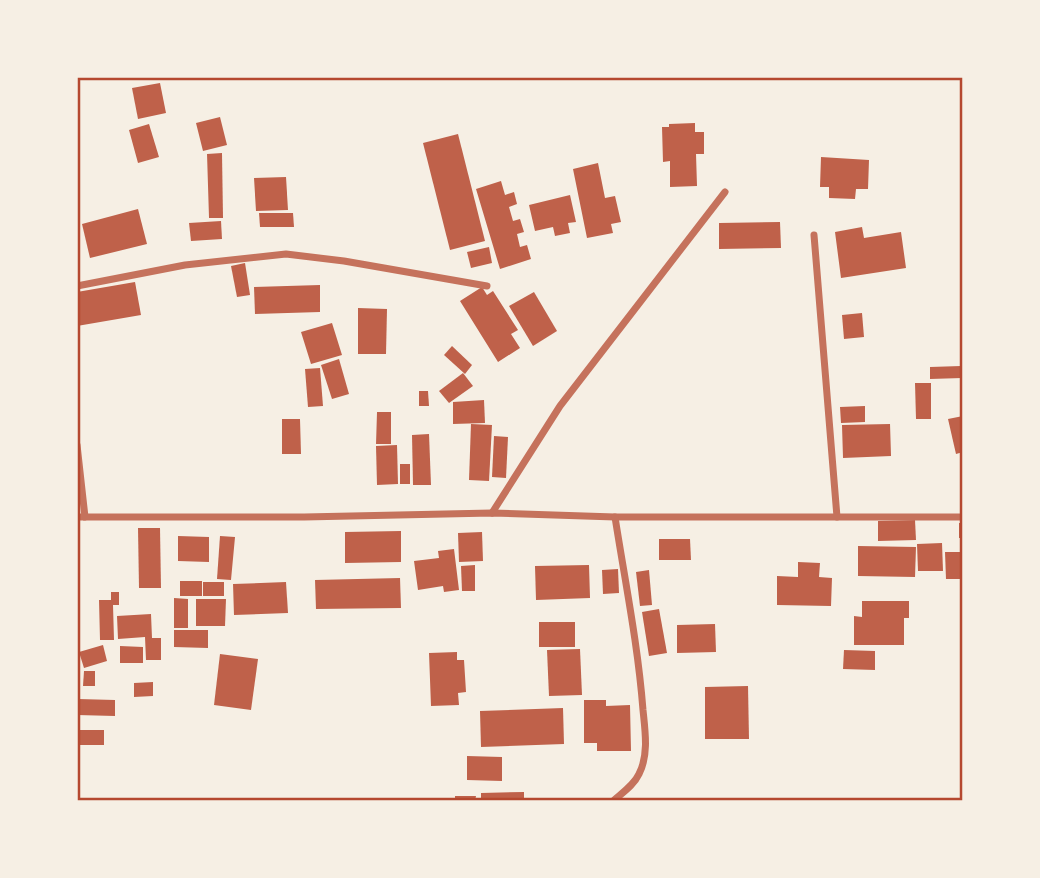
<svg xmlns="http://www.w3.org/2000/svg" width="1040" height="878" viewBox="0 0 1040 878" font-family="'Archivo Narrow',sans-serif">
<style>
.building{fill:#bf614a}
.lines{fill:none;stroke-linecap:round;stroke-linejoin:round}
.minor{stroke:#c5725c;stroke-width:7}
.neatline{fill:none;stroke:#b5482f;stroke-width:2.5}
</style>
<rect width="100%" height="100%" fill="#f6efe4"/>
<g class="building">
<polygon points="160,83 166,113 138,119 132,88"/>
<polygon points="220,117 227,145 203,151 196,123"/>
<polygon points="695,123 695,132 704,132 704,154 696,154 697,186 670,187 670,161 663,162 662,127 669,127 669,124"/>
<polygon points="149,124 159,157 138,163 129,130"/>
<polygon points="458,134 485,241 450,250 423,143"/>
<polygon points="222,153 223,218 209,218 207,154"/>
<polygon points="821,157 869,160 868,189 856,189 855,199 829,198 829,187 820,187"/>
<polygon points="598,163 605,198 615,196 621,222 611,224 613,233 587,238 573,169"/>
<polygon points="286,177 288,210 256,211 254,178"/>
<polygon points="501,181 505,195 514,192 517,204 509,207 513,221 520,219 524,232 517,234 520,247 527,245 531,259 500,269 476,189"/>
<polygon points="570,195 576,222 568,223 570,233 555,236 553,227 535,231 529,205"/>
<polygon points="138,209 147,244 90,258 82,224"/>
<polygon points="259,213 293,213 294,227 260,227"/>
<polygon points="221,221 222,239 191,241 189,223"/>
<polygon points="780,222 781,248 719,249 719,223"/>
<polygon points="862,227 864,238 901,232 906,268 841,278 835,232"/>
<polygon points="489,247 492,263 471,268 467,252"/>
<polygon points="245,263 250,295 237,297 231,266"/>
<polygon points="135,282 141,315 77,326 77,292"/>
<polygon points="320,285 320,312 255,314 254,287"/>
<polygon points="482,287 487,295 493,291 518,330 511,334 520,348 498,362 460,301"/>
<polygon points="534,292 557,331 533,346 509,306"/>
<polygon points="358,308 387,309 386,354 358,354"/>
<polygon points="862,313 864,337 844,339 842,315"/>
<polygon points="332,323 342,355 311,364 301,332"/>
<polygon points="452,346 472,365 465,374 444,355"/>
<polygon points="339,359 349,394 332,399 321,365"/>
<polygon points="961,366 962,378 930,379 930,367"/>
<polygon points="320,368 323,406 308,407 305,369"/>
<polygon points="463,373 473,386 449,403 439,391"/>
<polygon points="915,383 931,383 931,419 916,419"/>
<polygon points="419,391 428,391 429,406 419,406"/>
<polygon points="484,400 485,423 453,424 453,402"/>
<polygon points="865,406 865,422 841,423 840,407"/>
<polygon points="377,412 391,412 391,444 376,444"/>
<polygon points="963,416 963,452 956,454 948,419"/>
<polygon points="282,419 300,419 301,454 282,454"/>
<polygon points="471,424 492,425 489,481 469,480"/>
<polygon points="890,424 891,456 843,458 842,425"/>
<polygon points="429,434 431,485 413,485 412,435"/>
<polygon points="494,436 508,437 506,478 492,477"/>
<polygon points="397,445 398,484 377,485 376,446"/>
<rect x="400" y="464" width="10" height="20"/>
<polygon points="915,520 916,540 878,541 878,521"/>
<rect x="959" y="523" width="4" height="15"/>
<polygon points="138,528 160,528 161,588 139,588"/>
<polygon points="401,531 401,562 345,563 345,532"/>
<polygon points="482,532 483,561 459,562 458,533"/>
<polygon points="178,536 209,537 209,562 178,561"/>
<polygon points="220,536 235,537 231,580 217,579"/>
<polygon points="659,539 690,539 691,560 659,560"/>
<polygon points="942,543 943,571 918,571 917,544"/>
<polygon points="858,546 916,547 915,577 858,576"/>
<polygon points="454,549 459,590 444,592 443,586 418,590 414,561 439,558 438,551"/>
<polygon points="945,552 961,552 961,579 946,579"/>
<polygon points="798,562 820,563 819,577 832,578 831,606 777,605 777,576 798,577"/>
<polygon points="475,565 475,591 462,591 461,566"/>
<polygon points="589,565 590,598 536,600 535,566"/>
<polygon points="618,569 619,593 603,594 602,570"/>
<polygon points="649,570 652,605 640,606 636,572"/>
<polygon points="400,578 401,608 316,609 315,580"/>
<rect x="180" y="581" width="22" height="15"/>
<rect x="203" y="582" width="21" height="14"/>
<polygon points="286,582 288,613 234,615 233,584"/>
<polygon points="111,592 119,592 119,605 113,605 114,640 100,640 99,600 111,600"/>
<polygon points="174,598 188,599 188,628 174,628"/>
<polygon points="196,599 226,599 225,626 196,626"/>
<polygon points="862,601 909,601 909,618 904,618 904,645 854,645 854,616 862,617"/>
<polygon points="659,609 667,653 649,656 642,612"/>
<polygon points="151,614 152,638 161,638 161,660 146,660 145,637 118,639 117,616"/>
<rect x="539" y="622" width="36" height="25"/>
<polygon points="715,624 716,652 677,653 677,625"/>
<polygon points="174,630 208,630 208,648 174,647"/>
<polygon points="103,645 107,661 84,668 79,652"/>
<polygon points="120,646 143,647 143,663 120,663"/>
<polygon points="580,649 582,695 549,696 547,650"/>
<polygon points="844,650 875,651 875,670 843,669"/>
<polygon points="457,652 457,660 464,660 466,692 458,693 459,705 431,706 429,653"/>
<polygon points="220,654 258,659 251,710 214,705"/>
<polygon points="84,671 95,671 95,686 83,686"/>
<polygon points="153,682 153,696 134,697 134,683"/>
<polygon points="748,686 749,739 705,739 705,687"/>
<polygon points="78,699 115,700 115,716 77,715"/>
<polygon points="584,700 606,700 606,706 630,705 631,751 597,751 597,743 584,743"/>
<polygon points="563,708 564,744 481,747 480,711"/>
<rect x="80" y="730" width="24" height="15"/>
<polygon points="467,756 502,757 502,781 467,780"/>
<polygon points="524,792 524,801 481,801 481,793"/>
<polygon points="455,796 476,796 475,801 455,801"/>
</g>
<g class="lines">
<g class="minor">
<polyline points="814,235 837,517"/>
<polyline points="77,286 185,265 286,254 344,261 487,286"/>
<polyline points="77,445 85,517"/>
<polyline points="492,513 560,406 725,192"/>
<polyline points="77,517 304,517 492,513 615,517 963,517"/>
<path d="M613,801C622,793 634,785 639,774C649,755 645,730 643,710C638,645 625,581 615,517"/>
</g>
</g>
<rect width="1040" height="878" fill="none" stroke="#f6efe4" stroke-width="158"/>
<rect x="79" y="79" width="882" height="720" class="neatline"/>
</svg>
